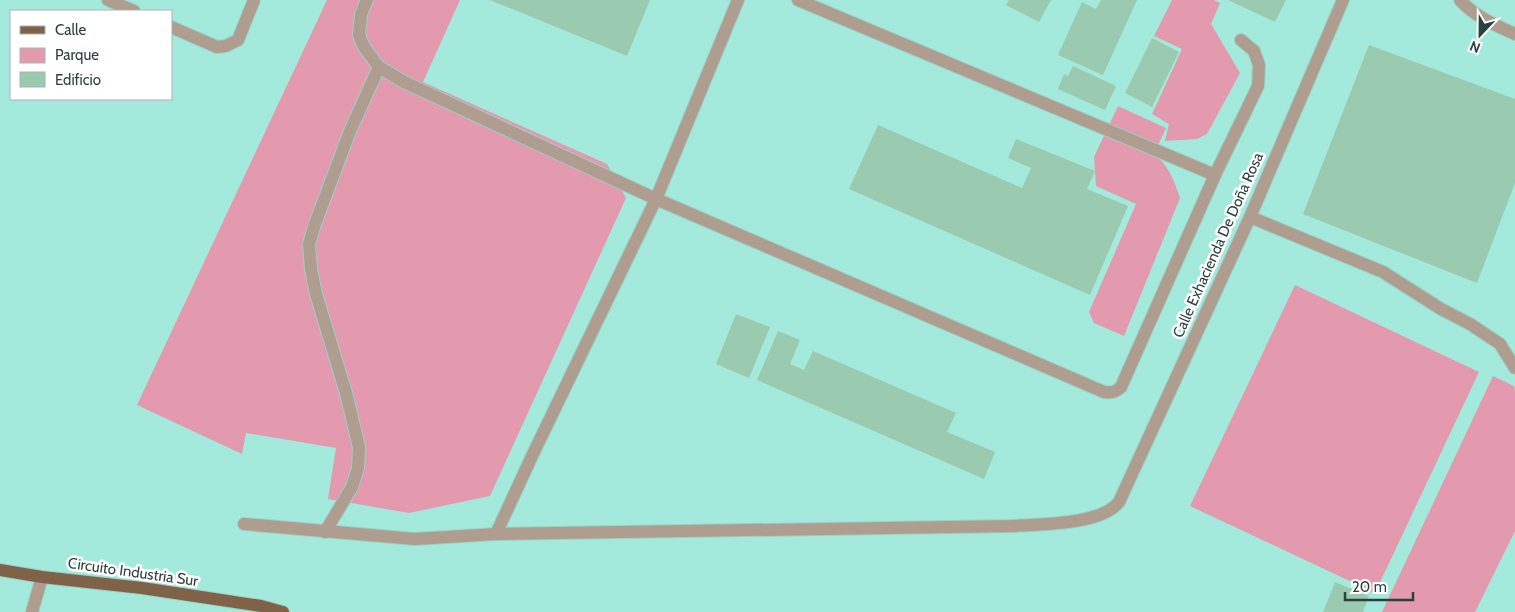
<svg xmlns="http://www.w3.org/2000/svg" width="1515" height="612" viewBox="0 0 1515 612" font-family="Cabin,sans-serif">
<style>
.built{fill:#a4eadc;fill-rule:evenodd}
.green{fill:#e39aaf}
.building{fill:#9acab0}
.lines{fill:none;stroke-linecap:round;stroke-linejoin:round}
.minor-casing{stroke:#9bd0c5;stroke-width:14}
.major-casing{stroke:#9bd0c5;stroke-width:14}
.minor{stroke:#af9d90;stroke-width:12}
.major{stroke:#806249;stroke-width:12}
.labels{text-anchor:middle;stroke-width:5;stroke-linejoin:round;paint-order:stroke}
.street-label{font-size:15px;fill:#2a423d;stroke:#fff}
</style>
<rect width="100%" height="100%" fill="#b7f3e7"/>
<path class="built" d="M0,0H1515V612H0ZM11,11H171V99H11Z"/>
<g class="green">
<polygon points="327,0 460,0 423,82 607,164 626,198 490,496 409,513 328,499 336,448 246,433 242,454 137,405"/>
<polygon points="1172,0 1214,0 1220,3 1211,24 1240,73 1207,134 1197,139 1165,141 1169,124 1152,114 1182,49 1154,36"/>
<path d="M1118,106L1166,128L1154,154C1169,166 1174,180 1180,198L1124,336L1094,323L1089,312L1136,204L1096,186L1094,157Z"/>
<polygon points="1295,285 1479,372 1375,593 1190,506"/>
<polygon points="1493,376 1514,386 1515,391 1515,531 1475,612 1382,612"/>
</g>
<g class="building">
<polygon points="490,0 650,0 627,56"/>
<polygon points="1009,0 1051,0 1039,22 1006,5"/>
<polygon points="1101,0 1137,0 1103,75 1058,55 1082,2 1096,9"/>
<polygon points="1228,0 1286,0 1275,22"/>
<polygon points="1152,38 1179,52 1152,107 1125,93"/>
<polygon points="1369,45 1515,99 1515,183 1477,283 1303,214"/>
<polygon points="1073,66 1116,86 1105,110 1058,89 1064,74 1068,76"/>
<polygon points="878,125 1022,188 1031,168 1008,158 1016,139 1095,171 1087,189 1128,206 1090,295 849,189"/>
<polygon points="736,314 770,327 749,378 716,364"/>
<polygon points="778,331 800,340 790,364 804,370 813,351 956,413 947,432 995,452 984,479 757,380"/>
<polygon points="1335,582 1369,596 1363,612 1323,612"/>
</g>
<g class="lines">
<g class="minor-casing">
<g id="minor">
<polyline points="108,0 134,11"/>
<path d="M367,0L361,14L359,35L364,47L379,67L404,82L656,199L1104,392C1112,393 1116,392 1121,387L1215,175L1258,86L1259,65L1254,51L1241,40"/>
<polyline points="798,0 1215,175"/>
<path d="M1460,0C1474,16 1495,25 1515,34"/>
<polyline points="171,27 217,47 226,46 238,40 254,0"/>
<polyline points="1250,217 1383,272 1441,309 1470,324 1500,344 1515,368"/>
<path d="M244,524L415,539L496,534L1013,526C1041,524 1101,525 1119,502L1250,217L1343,0"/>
<polyline points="325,532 352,487 358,468 359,447 346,393 316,294 311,269 309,244 315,224 350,131 379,67"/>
<polyline points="496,534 532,456 656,199 738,0"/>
<polyline points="32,612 42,577"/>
</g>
</g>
<g class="major-casing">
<polyline id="major" points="0,570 42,577 142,588 261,606 283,612"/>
</g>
<use href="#minor" class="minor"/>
<use href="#major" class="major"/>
</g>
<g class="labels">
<g class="street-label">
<text transform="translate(1218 245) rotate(-66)" y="5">Calle Exhacienda De Doña Rosa</text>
<text transform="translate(133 572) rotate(8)" y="5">Circuito Industria Sur</text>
</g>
</g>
<rect x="10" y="10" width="162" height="90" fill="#ffffff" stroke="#aab3b1"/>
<rect x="20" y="26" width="25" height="8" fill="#806249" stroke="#aab3b1"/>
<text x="55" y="35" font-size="15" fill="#2a423d">Calle</text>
<rect x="20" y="48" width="25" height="15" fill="#e39aaf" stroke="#aab3b1"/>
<text x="55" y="60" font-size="15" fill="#2a423d">Parque</text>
<rect x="20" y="72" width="25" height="15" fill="#9acab0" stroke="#aab3b1"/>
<text x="55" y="85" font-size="15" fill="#2a423d">Edificio</text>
<g transform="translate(1480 35) rotate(202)" stroke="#ffffff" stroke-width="4" paint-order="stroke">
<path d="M0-4L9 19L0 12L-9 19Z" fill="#2a423d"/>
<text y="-8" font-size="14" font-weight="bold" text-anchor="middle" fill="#2a423d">N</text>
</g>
<path d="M1345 592v8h68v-8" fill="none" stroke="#2a423d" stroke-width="2.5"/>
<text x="1352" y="592" font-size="15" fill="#2a423d" stroke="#ffffff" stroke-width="4" paint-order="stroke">20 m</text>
</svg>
